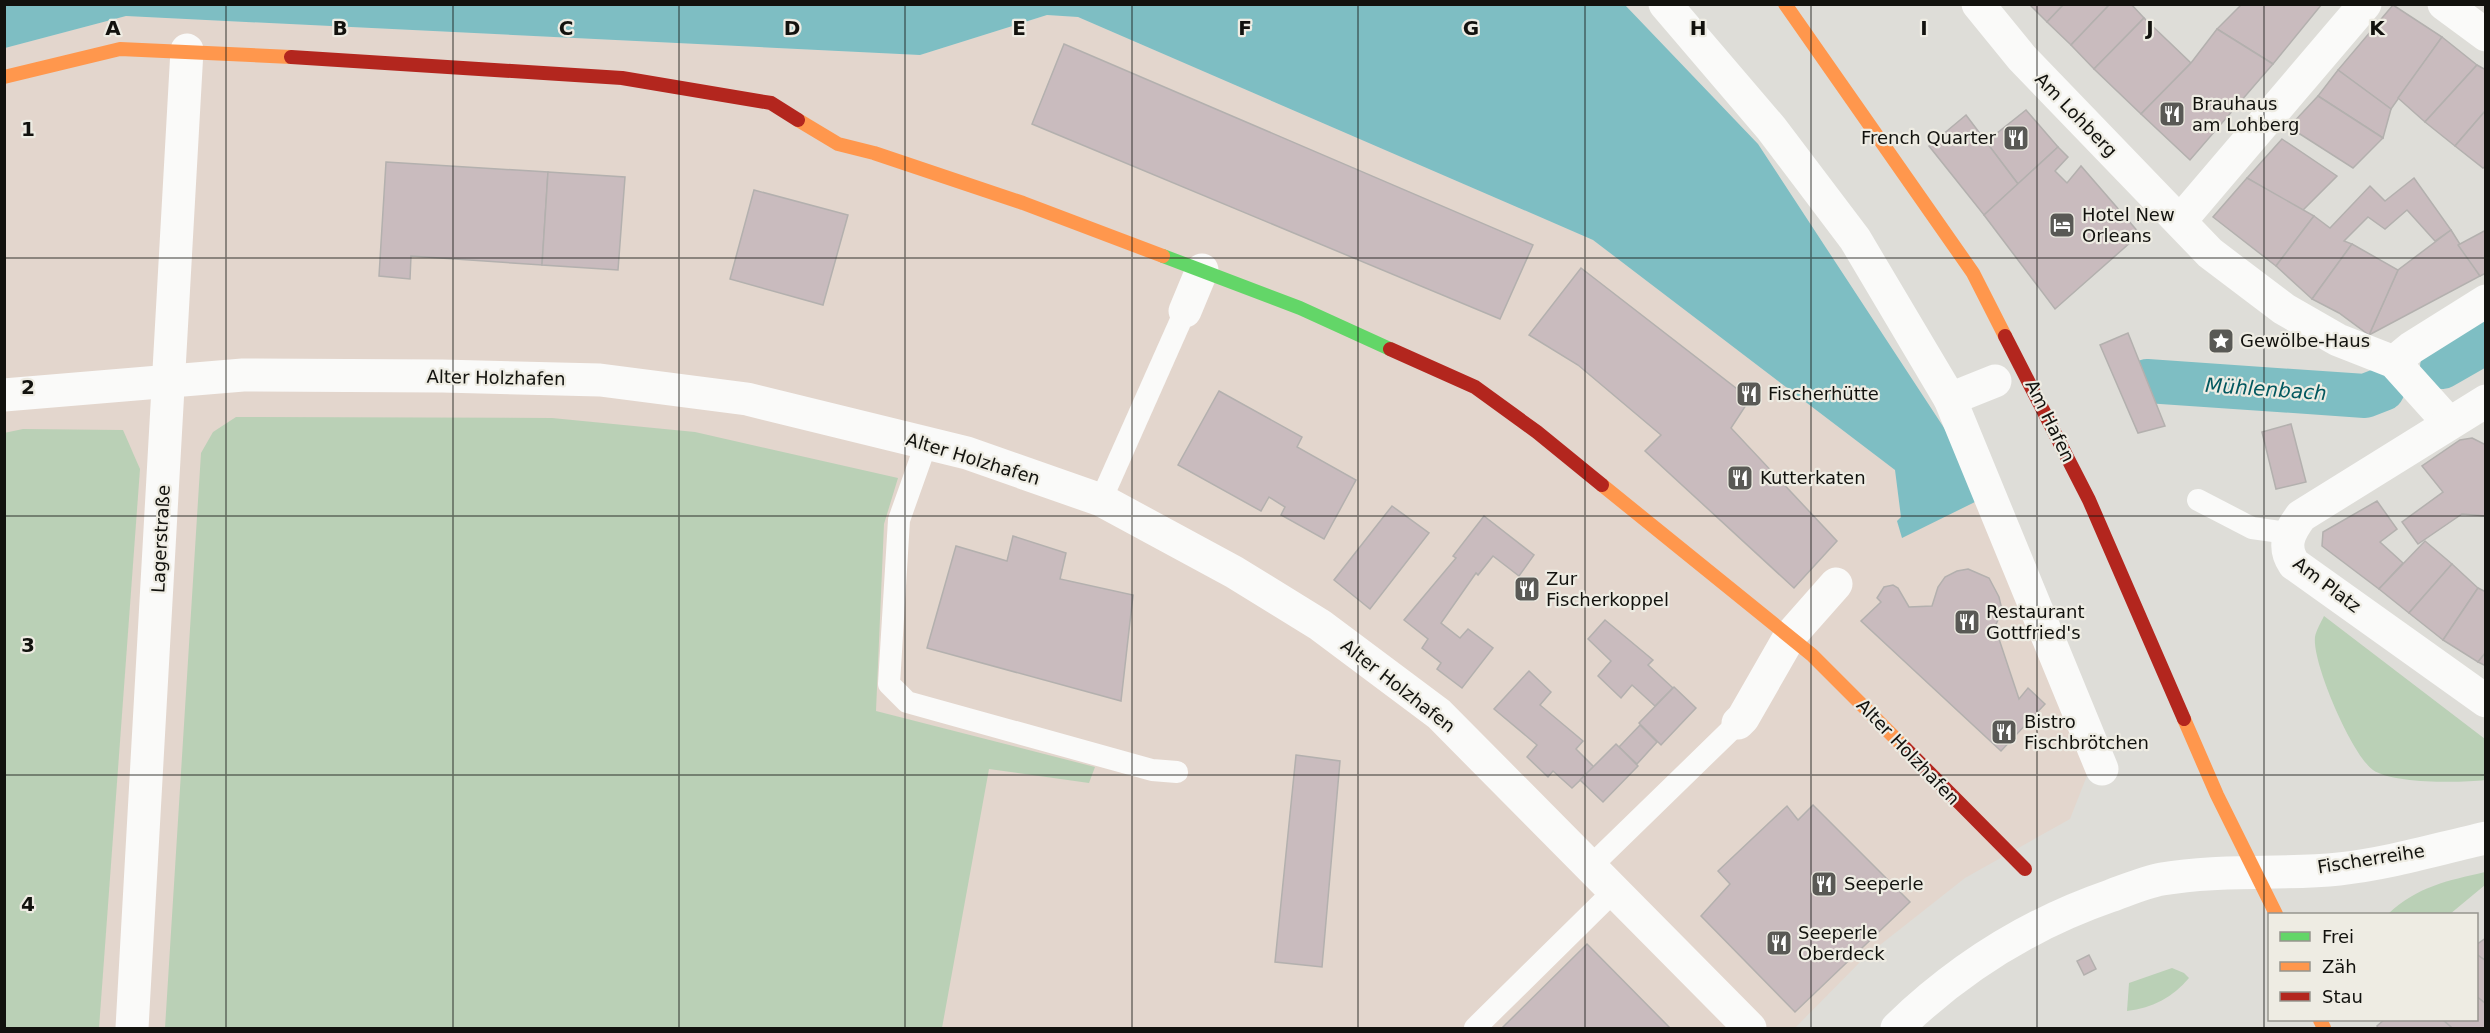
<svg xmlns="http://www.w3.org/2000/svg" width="2490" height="1033" viewBox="0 0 2490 1033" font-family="'DejaVu Sans',sans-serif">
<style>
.commercial{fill:#e3d6cd}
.green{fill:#bad0b6}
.water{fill:#7ebec3}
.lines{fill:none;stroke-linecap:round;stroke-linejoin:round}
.canal{stroke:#7ebec3;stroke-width:44}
.building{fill:#c9bbbe;stroke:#b3b0ae;stroke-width:1.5}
.lane{stroke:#fafaf9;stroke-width:22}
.street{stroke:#fafaf9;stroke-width:33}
.fast{stroke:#63d668;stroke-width:14}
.slow{stroke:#ff974d;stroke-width:14}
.jam{stroke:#b3261e;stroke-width:14}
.grid{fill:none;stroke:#12120e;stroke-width:1.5;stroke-opacity:0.55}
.labels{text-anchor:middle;stroke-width:4.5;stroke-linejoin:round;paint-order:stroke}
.poi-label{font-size:18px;fill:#12120e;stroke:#eeece3;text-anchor:start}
.street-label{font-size:18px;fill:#12120e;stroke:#eeece3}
.water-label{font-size:20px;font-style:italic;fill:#03585f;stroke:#eeece3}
.grid-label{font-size:20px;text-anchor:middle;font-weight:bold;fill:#12120e;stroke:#eeece3;stroke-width:4.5;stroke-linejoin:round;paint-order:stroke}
</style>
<rect width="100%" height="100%" fill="#deddd8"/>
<polygon class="commercial" points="1047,15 1078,17 1593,240 1895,470 1901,517 1977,501 2088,773 2070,819 1965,878 1866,956 1795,1028 5,1028 5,48 126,16 920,55"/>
<g class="green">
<polygon points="236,417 552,418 695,432 898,478 884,524 876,711 1095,767 1089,783 989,769 942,1028 165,1028 201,453 213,432"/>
<polygon points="23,429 123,430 140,469 99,1028 5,1028 4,433"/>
<path d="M2324,616L2485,739V780C2461,783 2393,784 2373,770C2352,755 2312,663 2315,637C2316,631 2321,622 2324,616Z"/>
<path d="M2485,872V885L2450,914H2388C2418,886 2447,881 2485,872Z"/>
<path d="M2172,968L2184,973L2189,978C2173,997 2153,1008 2127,1011L2129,983Z"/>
</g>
<polygon class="water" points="5,4 1625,5 1758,144 1952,440 1977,501 1902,538 1897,521 1901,517 1895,470 1593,240 1078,17 1047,15 920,55 126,16 5,48"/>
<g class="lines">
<g class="canal">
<polyline points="2442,367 2486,342"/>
<polyline points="2147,381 2365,396 2383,389"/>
</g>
</g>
<g class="building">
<polygon points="2029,4 2064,4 2047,22"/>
<polygon points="2064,4 2110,4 2071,45 2047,22"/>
<polygon points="2110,4 2131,4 2144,18 2094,69 2071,45"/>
<polygon points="2238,4 2322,4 2273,64 2217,29 2240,6"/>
<polygon points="2393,5 2442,37 2391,109 2338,70"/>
<polygon points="2144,18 2191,63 2141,114 2094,69"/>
<polygon points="2217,29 2273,64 2190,160 2141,114 2191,63"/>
<polygon points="2442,37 2477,65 2425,122 2398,98"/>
<polygon points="1064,44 1533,245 1500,319 1032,124"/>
<polygon points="2477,65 2486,70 2486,110 2455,146 2425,122"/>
<polygon points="2338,70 2391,109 2383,138 2318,96"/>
<polygon points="2318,96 2383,138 2353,168 2289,127"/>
<polygon points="2026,110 2058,147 2018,184 1986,142"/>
<polygon points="2486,110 2486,166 2483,168 2455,146"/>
<polygon points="1966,115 2018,184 1984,215 1929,146"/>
<polygon points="2282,139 2337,176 2302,211 2247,178"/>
<polygon points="2058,147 2068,157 2055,171 2067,183 2081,166 2140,234 2055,309 1984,215"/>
<polygon points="386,162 548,172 542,265 411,256 410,279 379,276"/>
<polygon points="548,172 625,177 618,270 542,265"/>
<polygon points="2247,178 2314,216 2276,266 2213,217"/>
<polygon points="2414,178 2451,230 2435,241 2407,210 2385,229 2368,217 2344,241 2352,244 2312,299 2276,266 2314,216 2330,228 2370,186 2385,201"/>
<polygon points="754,190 848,215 823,305 730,279"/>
<polygon points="2451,230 2480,276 2369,335 2398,270"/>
<polygon points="2486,230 2486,273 2480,276 2458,245"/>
<polygon points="2352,244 2398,270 2369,335 2339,313 2312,299"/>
<polygon points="1581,268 1750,399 1731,428 1837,541 1794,588 1645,451 1661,435 1578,365 1529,335"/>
<polygon points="2128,333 2165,426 2138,433 2100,345"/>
<polygon points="1219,391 1302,437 1297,447 1356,480 1324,539 1281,515 1285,507 1269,497 1261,511 1178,465"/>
<polygon points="2291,424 2306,482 2276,489 2262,432"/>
<polygon points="2472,438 2486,445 2486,516 2462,514 2418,544 2402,522 2443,492 2422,466 2460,440"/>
<polygon points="2377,501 2397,529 2380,542 2403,563 2379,589 2322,546 2323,532"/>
<polygon points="1392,506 1429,533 1370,609 1334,580"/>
<polygon points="1484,516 1534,555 1519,576 1493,556 1478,575 1476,573 1441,623 1460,638 1468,629 1493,648 1462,688 1437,669 1441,663 1422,648 1428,639 1404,620 1456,558 1453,556"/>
<polygon points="1013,536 1066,553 1060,579 1133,595 1121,701 927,648 956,546 1007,561"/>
<polygon points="2425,541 2452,564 2409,613 2379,589"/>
<polygon points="2452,564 2478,588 2443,640 2409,613"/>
<polygon points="1968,569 1989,578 1999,597 2002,610 1995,627 2019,699 2028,688 2045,704 2001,751 1861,621 1881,602 1877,598 1884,587 1893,585 1898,588 1909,607 1932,606 1938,587 1945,577 1957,571"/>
<polygon points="2478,588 2486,592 2486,652 2478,662 2443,640"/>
<polygon points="1605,620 1653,660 1648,665 1673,688 1655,706 1632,685 1621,698 1598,676 1611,661 1588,639"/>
<polygon points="2486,652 2486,666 2478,662"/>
<polygon points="1529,671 1551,692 1540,705 1583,741 1576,749 1594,767 1572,788 1553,771 1548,777 1527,757 1537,745 1494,709"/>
<polygon points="1674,687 1696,708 1661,745 1639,723"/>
<polygon points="1640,725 1657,742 1637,764 1619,747"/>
<polygon points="1616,744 1638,766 1603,802 1580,780"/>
<polygon points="1296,755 1340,761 1322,967 1275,962"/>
<polygon points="1813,805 1910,902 1795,1012 1701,916 1730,884 1718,871 1787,806 1798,820"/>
<polygon points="2486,938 2486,961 2476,954 2476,945"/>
<polygon points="1587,944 1670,1028 1502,1028"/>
<polygon points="2476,954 2486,961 2486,1004 2476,996"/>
<polygon points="2089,955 2096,969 2084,975 2077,961"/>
<polygon points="2476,996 2486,1004 2486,1028 2452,1028 2443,1020 2476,1020"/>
<polygon points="2384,1020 2443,1020 2452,1028 2378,1028 2377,1026"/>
</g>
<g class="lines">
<g class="lane">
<polyline points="926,444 899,520 889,684 907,702 1152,770 1177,772"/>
<polyline points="1101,500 1185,311"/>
<polyline points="2198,500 2252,528 2288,533"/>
<polyline points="1589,868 1738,723"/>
<polyline points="1475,1028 1613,892"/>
</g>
<g class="street">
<polyline points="1665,4 1771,128 1855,239 1950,399 2102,769"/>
<polyline points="1978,4 2022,58 2210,253 2284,309 2338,340 2394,362 2448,422"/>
<polyline points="2444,4 2486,35"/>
<polyline points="2181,220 2365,4"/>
<polyline points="1185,311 1202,270"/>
<polyline points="2394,362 2411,348 2486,301"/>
<polyline points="4,395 243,375 442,376 600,380 747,399 967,453 1101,500 1234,572 1320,625 1439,714 1750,1028"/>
<polyline points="1950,399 1995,381"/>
<path d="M2486,401L2301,516C2289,532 2282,546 2294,564L2486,701"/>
<polyline points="1738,723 1743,718 1790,636 1836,584"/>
<polyline points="132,1028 187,50"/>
<path d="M1897,1028C1958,969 2029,924 2110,896C2127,890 2145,882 2162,879C2220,869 2280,875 2339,869C2388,864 2437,849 2486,838"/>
</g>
<polyline class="fast" points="1163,256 1300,308 1390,349"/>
<g class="slow">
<polyline points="1785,4 1973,273 2005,336"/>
<polyline points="4,77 120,49 291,57"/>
<polyline points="798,120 838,144 874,153 1023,203 1163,256"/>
<polyline points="1602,485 1812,655 1905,748"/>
<polyline points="2184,719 2217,795 2276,914"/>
<polyline points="2320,1020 2324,1028"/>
</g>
<g class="jam">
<polyline points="291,57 622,78 771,103 798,120"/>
<polyline points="2005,336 2089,500 2184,719"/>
<polyline points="1390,349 1475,387 1537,432 1602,485"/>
<polyline points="1905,748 2025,869"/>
</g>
</g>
<path class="grid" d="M226,4V1028M453,4V1028M679,4V1028M905,4V1028M1132,4V1028M1358,4V1028M1585,4V1028M1811,4V1028M2037,4V1028M2264,4V1028M4,258H2486M4,516H2486M4,775H2486"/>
<defs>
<g id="restaurant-square" transform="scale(1.35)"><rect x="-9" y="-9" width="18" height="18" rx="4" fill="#595955" stroke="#eeece3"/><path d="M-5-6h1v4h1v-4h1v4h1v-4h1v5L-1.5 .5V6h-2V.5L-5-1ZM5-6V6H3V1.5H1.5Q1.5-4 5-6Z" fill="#fff"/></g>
<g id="hotel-square" transform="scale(1.35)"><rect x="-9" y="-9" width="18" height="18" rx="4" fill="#595955" stroke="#eeece3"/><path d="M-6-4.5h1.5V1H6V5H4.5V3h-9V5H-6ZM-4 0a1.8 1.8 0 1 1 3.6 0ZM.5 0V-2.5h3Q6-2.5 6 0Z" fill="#fff"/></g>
<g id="sight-square" transform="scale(1.35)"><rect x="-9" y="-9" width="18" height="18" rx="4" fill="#595955" stroke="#eeece3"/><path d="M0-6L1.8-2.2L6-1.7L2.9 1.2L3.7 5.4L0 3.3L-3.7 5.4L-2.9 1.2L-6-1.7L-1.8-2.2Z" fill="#fff"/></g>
</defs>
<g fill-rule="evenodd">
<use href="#restaurant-square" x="2172" y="114"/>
<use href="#restaurant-square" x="2016" y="138"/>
<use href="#hotel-square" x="2062" y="225"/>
<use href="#sight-square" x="2221" y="341"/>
<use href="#restaurant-square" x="1749" y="394"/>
<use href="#restaurant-square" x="1740" y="478"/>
<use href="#restaurant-square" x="1527" y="589"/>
<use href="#restaurant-square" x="1967" y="622"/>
<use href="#restaurant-square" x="2004" y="732"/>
<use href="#restaurant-square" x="1824" y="884"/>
<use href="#restaurant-square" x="1779" y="943"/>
</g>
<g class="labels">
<g class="poi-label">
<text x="2192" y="110">Brauhaus<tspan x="2192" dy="21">am Lohberg</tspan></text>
<text x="1996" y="144" text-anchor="end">French Quarter</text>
<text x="2082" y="221">Hotel New<tspan x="2082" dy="21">Orleans</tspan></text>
<text x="2240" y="347">Gewölbe-Haus</text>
<text x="1768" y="400">Fischerhütte</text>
<text x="1760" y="484">Kutterkaten</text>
<text x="1546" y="585">Zur<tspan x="1546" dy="21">Fischerkoppel</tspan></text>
<text x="1986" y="618">Restaurant<tspan x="1986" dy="21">Gottfried's</tspan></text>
<text x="2024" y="728">Bistro<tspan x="2024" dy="21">Fischbrötchen</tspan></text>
<text x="1844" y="890">Seeperle</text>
<text x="1798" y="939">Seeperle<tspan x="1798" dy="21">Oberdeck</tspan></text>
</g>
<g class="street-label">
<text transform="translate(2076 115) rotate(46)" y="6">Am Lohberg</text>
<text transform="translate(496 378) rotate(1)" y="6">Alter Holzhafen</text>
<text transform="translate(2050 421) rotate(64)" y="6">Am Hafen</text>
<text transform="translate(973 459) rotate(17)" y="6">Alter Holzhafen</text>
<text transform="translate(161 539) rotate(-87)" y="6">Lagerstraße</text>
<text transform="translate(2327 585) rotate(37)" y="6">Am Platz</text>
<text transform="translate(1398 686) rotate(38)" y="6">Alter Holzhafen</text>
<text transform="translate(1908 752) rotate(46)" y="6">Alter Holzhafen</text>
<text transform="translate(2371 859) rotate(-9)" y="6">Fischerreihe</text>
</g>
<g class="water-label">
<text transform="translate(2266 389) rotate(4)" y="7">Mühlenbach</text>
</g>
</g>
<g class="grid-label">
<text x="113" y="35">A</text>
<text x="340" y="35">B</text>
<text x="566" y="35">C</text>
<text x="792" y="35">D</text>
<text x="1019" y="35">E</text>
<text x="1245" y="35">F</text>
<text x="1471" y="35">G</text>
<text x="1698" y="35">H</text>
<text x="1924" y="35">I</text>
<text x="2150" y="35">J</text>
<text x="2377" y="35">K</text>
<text x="28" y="136">1</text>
<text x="28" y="394">2</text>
<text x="28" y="652">3</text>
<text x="28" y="911">4</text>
</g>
<rect width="2490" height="1033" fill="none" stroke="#12120e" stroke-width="12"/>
<rect x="2268" y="913" width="210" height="108" fill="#eeece3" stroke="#96958e" stroke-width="1.5"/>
<rect x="2280" y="932" width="30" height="9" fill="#63d668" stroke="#96958e" stroke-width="1.5"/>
<text x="2322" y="943" font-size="18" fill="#12120e">Frei</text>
<rect x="2280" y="962" width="30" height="9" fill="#ff974d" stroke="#96958e" stroke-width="1.5"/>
<text x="2322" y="973" font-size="18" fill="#12120e">Zäh</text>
<rect x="2280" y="992" width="30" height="9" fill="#b3261e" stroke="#96958e" stroke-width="1.5"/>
<text x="2322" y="1003" font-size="18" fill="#12120e">Stau</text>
</svg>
